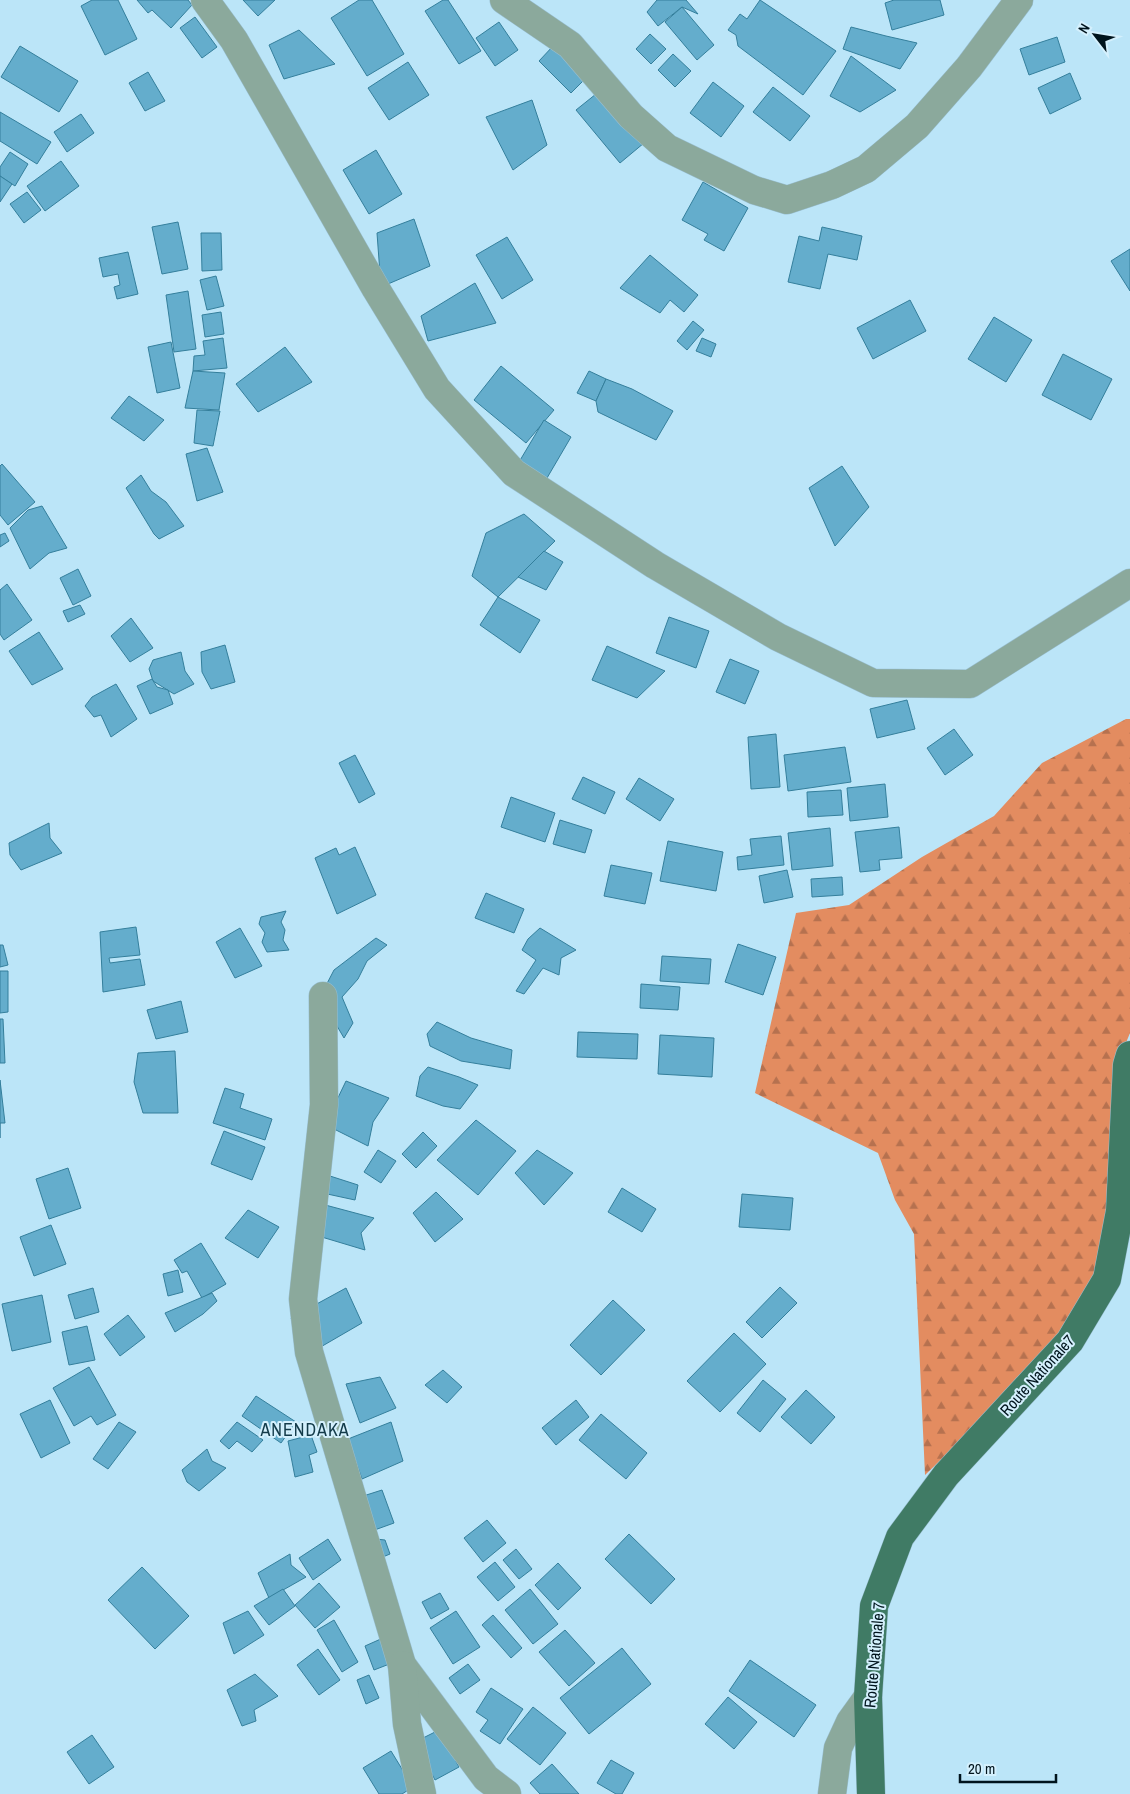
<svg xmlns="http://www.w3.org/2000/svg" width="1130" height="1794" viewBox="0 0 1130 1794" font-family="'Archivo Narrow',sans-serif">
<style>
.forest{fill:url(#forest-firs)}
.building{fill:#64adcc;stroke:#347f9c}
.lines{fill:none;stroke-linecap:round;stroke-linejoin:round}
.street-casing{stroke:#99bfd1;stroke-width:29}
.primary-casing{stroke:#99bfd1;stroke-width:29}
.street{stroke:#8ba99c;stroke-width:28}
.primary{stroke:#407b65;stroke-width:28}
.labels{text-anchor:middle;stroke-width:4;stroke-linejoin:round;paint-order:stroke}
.street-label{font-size:16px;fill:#00141d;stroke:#d4f0fd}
.neighbourhood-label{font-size:18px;letter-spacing:1px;fill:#133b4a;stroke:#d4f0fd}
</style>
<defs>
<pattern id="forest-firs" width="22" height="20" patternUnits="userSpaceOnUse" patternTransform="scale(1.25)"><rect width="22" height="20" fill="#e38c60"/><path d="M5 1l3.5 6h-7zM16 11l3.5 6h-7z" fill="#b6714f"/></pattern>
</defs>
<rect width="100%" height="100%" fill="#bbe5f8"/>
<polygon class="forest" points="1126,719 1130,719 1130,1033 1123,1050 1117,1225 1094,1301 1056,1349 925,1475 914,1234 895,1200 878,1153 755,1093 796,913 849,905 922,857 994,816 1042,763"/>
<g class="building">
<polygon points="92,0 118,0 137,39 105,55 81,6"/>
<polygon points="137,0 188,0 192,5 171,28 152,10 148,13"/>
<polygon points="243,0 275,0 258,16"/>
<polygon points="359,0 372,0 404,54 367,76 331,18"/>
<polygon points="443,0 448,0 481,51 459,64 425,11"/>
<polygon points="657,0 686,0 698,14 682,7 658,26 647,12"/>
<polygon points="760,0 836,51 803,95 738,46 736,35 728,30 740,14 747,19"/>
<polygon points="894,0 940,0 944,15 892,30 885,3"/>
<polygon points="682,7 714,45 697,60 665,22"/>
<polygon points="195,17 217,47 202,58 180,28"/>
<polygon points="499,22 518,50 495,66 476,38"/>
<polygon points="851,27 886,36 917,43 900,69 843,49"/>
<polygon points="299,30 335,64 284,79 269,45"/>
<polygon points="650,34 666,49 651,64 636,49"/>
<polygon points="1057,37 1065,62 1029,75 1020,49"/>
<polygon points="554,45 586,78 571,93 539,61"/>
<polygon points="20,46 78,81 59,112 1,77"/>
<polygon points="673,54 691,71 675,87 658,70"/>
<polygon points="851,56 896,90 860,112 830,96"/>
<polygon points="408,62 429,95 389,120 368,88"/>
<polygon points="148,72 165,101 145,111 129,83"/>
<polygon points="1070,73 1081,99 1050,114 1038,88"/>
<polygon points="713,82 744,106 721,137 690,113"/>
<polygon points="773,87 810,116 790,141 753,112"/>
<polygon points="601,90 644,143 620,163 576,110"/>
<polygon points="532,100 547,145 513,170 486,117"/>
<polygon points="0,112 51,142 37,164 0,141"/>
<polygon points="81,114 94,133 67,152 54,132"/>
<polygon points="376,150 402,194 369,214 343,170"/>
<polygon points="10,152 28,164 15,186 0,176 0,167"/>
<polygon points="61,161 79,186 45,211 27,186"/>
<polygon points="0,176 12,184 0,202"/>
<polygon points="703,182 748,208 724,251 704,240 708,234 682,220"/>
<polygon points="27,192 41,210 24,223 10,204"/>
<polygon points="414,219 430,266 381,287 377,233"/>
<polygon points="178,222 188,269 162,274 152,227"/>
<polygon points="822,227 862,236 857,260 828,254 820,289 788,282 799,236 819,241"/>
<polygon points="201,233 221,233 222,270 202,271"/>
<polygon points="507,237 533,280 502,299 476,255"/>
<polygon points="1130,249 1130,291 1111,261"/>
<polygon points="128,252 138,294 117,299 114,287 120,285 118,274 103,277 99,258"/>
<polygon points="650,255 698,295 684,312 670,300 660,313 620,288"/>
<polygon points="216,276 224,306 207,310 200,280"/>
<polygon points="475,283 496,323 428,341 421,316"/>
<polygon points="188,291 196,349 174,352 166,295"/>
<polygon points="910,300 926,331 873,359 857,328"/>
<polygon points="221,312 224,334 205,337 202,315"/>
<polygon points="994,317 1032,340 1006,382 968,359"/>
<polygon points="693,321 704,330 687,350 677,341"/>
<polygon points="223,338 227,368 193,371 194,356 205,355 203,341"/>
<polygon points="702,338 716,344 711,357 696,351"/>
<polygon points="171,342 180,388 157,393 148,347"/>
<polygon points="285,347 312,382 258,412 236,384"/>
<polygon points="1063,354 1112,379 1091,420 1042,395"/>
<polygon points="501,366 554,410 526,443 474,400"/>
<polygon points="193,371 225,373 219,410 185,408"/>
<polygon points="589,371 606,379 596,401 577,393"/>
<polygon points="606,379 632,389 673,411 656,440 598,412 596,401"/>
<polygon points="129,396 164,420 144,441 111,418"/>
<polygon points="197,410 220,411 213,446 194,443"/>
<polygon points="544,420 571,437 547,478 519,462"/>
<polygon points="207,448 223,492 197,501 186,454"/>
<polygon points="2,464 35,502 8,525 0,515 0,466"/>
<polygon points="842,466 869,507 835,546 809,488"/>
<polygon points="141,475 151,491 166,502 184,526 159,539 154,534 126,488"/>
<polygon points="42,506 67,548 49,553 30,569 10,528 28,510"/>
<polygon points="524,514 555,541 498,597 472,576 486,533"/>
<polygon points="5,533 9,541 0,547 0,535"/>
<polygon points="544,551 563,562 546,590 518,577"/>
<polygon points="78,569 91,596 73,605 60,578"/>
<polygon points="7,584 32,620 4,640 0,634 0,590"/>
<polygon points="498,597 540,620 520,653 480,625"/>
<polygon points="80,605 85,614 68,622 63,611"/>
<polygon points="669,617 709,631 696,668 656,653"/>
<polygon points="131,618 153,648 130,662 111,636"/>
<polygon points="39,632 63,669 32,685 9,651"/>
<polygon points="225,645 235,682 211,689 202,672 201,652"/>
<polygon points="607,646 665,671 637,698 592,680"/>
<polygon points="181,652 185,671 194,684 174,694 153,681 149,669 153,660"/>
<polygon points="730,659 759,671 745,704 716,692"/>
<polygon points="152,679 157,687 168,690 173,704 150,714 137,686"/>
<polygon points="116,684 137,719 111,737 101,715 94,717 85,706 92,697"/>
<polygon points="907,700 915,729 877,738 870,709"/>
<polygon points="954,729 973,755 945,775 927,748"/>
<polygon points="776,734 780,787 751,789 748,737"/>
<polygon points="845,747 851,782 788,791 784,755"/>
<polygon points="355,755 375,794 359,803 339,763"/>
<polygon points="583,777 615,792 605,814 572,799"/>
<polygon points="639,778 674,799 660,821 626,799"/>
<polygon points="885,784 888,817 850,821 847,788"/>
<polygon points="841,790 843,815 808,817 807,792"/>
<polygon points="511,797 555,813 545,842 501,827"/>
<polygon points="560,820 592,830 585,853 553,844"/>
<polygon points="49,823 50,838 62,853 21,870 10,855 9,843"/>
<polygon points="899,827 902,858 879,860 880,870 860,872 855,832"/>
<polygon points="830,828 833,866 792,870 788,833"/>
<polygon points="781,836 784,865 738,870 737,857 752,855 750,839"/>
<polygon points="668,841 723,852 716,891 660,881"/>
<polygon points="355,847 376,895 337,914 315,858 336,848 339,855"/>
<polygon points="611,865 652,873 645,904 604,896"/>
<polygon points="787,870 793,897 764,903 759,876"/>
<polygon points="842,877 843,895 812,897 811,879"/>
<polygon points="486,893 524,909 514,933 475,918"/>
<polygon points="286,911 281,922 285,930 283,940 289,950 267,952 262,942 265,933 259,924 261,917"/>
<polygon points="136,927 140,955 109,958 110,963 140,959 145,985 103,992 100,932"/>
<polygon points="240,928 262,966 235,978 216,942"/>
<polygon points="540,928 576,950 561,958 559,975 543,968 524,994 516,991 536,960 522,950 528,939"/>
<polygon points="376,938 387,945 367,961 358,979 342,997 353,1023 344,1038 320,997 334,970"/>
<polygon points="738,944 776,957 763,995 725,982"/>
<polygon points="0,945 3,945 8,965 0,967"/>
<polygon points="662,956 711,959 709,984 660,981"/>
<polygon points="0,971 8,971 8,1012 0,1013"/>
<polygon points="641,984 680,987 678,1010 640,1008"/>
<polygon points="181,1001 188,1032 156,1039 147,1010"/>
<polygon points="0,1019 3,1019 5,1063 0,1063"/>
<polygon points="437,1022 471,1038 512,1050 510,1069 461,1061 430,1046 427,1034"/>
<polygon points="578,1032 638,1034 637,1059 577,1057"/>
<polygon points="660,1035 714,1038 712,1077 658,1074"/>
<polygon points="175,1051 178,1113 143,1113 134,1082 138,1053"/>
<polygon points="428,1067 459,1077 478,1085 460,1109 443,1106 416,1096 420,1076"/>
<polygon points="0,1080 5,1123 0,1123 0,1138"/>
<polygon points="346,1081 389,1098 373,1122 368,1146 332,1128 334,1106"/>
<polygon points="225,1088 244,1094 240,1108 272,1119 265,1140 213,1123"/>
<polygon points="476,1120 516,1151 478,1195 437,1160"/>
<polygon points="224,1131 265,1147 252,1180 211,1164"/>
<polygon points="423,1132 437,1146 416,1168 402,1154"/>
<polygon points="378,1150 396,1161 381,1183 364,1172"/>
<polygon points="537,1150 573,1173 544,1205 515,1173"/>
<polygon points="68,1168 81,1208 49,1219 36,1179"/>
<polygon points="330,1176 358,1185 355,1200 318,1192"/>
<polygon points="622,1188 656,1209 642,1232 608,1212"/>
<polygon points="436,1192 463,1219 435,1242 413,1213"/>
<polygon points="742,1194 793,1198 790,1230 739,1227"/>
<polygon points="314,1202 374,1218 361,1233 365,1250 305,1232"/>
<polygon points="248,1210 279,1227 258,1258 225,1238"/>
<polygon points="51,1225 66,1264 34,1276 20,1237"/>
<polygon points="201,1243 226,1284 202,1298 187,1271 182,1273 174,1260"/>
<polygon points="178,1270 183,1292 168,1296 163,1274"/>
<polygon points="780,1287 797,1303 762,1338 746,1322"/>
<polygon points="93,1288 99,1312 75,1319 68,1295"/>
<polygon points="346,1288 362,1323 312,1352 291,1318"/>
<polygon points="212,1293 217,1301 203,1314 175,1332 165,1313"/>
<polygon points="42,1295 51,1342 12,1351 2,1304"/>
<polygon points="613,1300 645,1330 601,1375 570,1345"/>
<polygon points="128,1315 145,1337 120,1356 104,1334"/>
<polygon points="87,1326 95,1360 69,1365 62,1332"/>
<polygon points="734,1333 766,1364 720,1412 687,1381"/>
<polygon points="89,1367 116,1415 97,1425 91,1416 74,1426 53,1388"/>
<polygon points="443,1370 462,1387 447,1403 425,1385"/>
<polygon points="380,1377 396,1408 360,1423 346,1384"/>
<polygon points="763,1380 786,1399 760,1432 737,1413"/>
<polygon points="806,1390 835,1417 811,1444 781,1417"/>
<polygon points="256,1396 296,1422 281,1443 242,1416"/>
<polygon points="50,1400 70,1443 41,1458 20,1414"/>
<polygon points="576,1400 589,1417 556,1445 542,1428"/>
<polygon points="601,1414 647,1453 626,1479 579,1440"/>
<polygon points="119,1422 136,1432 108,1469 93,1459"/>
<polygon points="237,1422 263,1440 252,1452 237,1441 229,1449 220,1441"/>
<polygon points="391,1422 403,1461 362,1479 348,1439"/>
<polygon points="311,1435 317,1452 309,1455 313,1472 295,1477 288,1441"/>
<polygon points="207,1449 212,1461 226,1468 199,1491 187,1482 182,1470"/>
<polygon points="382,1490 394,1523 369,1532 357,1498"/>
<polygon points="487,1520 506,1543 483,1562 464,1538"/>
<polygon points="629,1534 675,1579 651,1604 605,1559"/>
<polygon points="367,1538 385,1540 390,1554 373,1561"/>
<polygon points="328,1539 341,1560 313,1580 299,1558"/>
<polygon points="516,1549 532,1569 519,1579 503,1560"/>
<polygon points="290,1554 291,1565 306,1577 269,1598 258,1573"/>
<polygon points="495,1562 515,1587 498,1601 477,1577"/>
<polygon points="558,1563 581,1588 558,1610 535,1585"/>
<polygon points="142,1567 189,1616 155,1649 108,1600"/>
<polygon points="319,1583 340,1607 315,1628 295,1605"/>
<polygon points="283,1589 295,1606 269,1625 254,1606"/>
<polygon points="530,1589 558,1624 533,1644 505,1610"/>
<polygon points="440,1593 449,1609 431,1619 422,1602"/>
<polygon points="248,1611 264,1635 234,1654 223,1623"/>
<polygon points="456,1611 480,1647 453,1664 430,1628"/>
<polygon points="493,1615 522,1648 511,1658 482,1625"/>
<polygon points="334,1620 358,1662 342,1672 317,1630"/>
<polygon points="565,1630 595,1663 569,1686 539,1652"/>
<polygon points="383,1638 392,1663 374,1670 365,1646"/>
<polygon points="622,1648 651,1684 589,1734 560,1698"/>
<polygon points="318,1649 340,1680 319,1695 297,1665"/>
<polygon points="750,1660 816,1705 794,1737 729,1691"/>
<polygon points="468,1664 480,1680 460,1694 449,1678"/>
<polygon points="255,1674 278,1696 254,1710 256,1721 242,1726 227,1690"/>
<polygon points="369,1675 379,1698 366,1704 357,1680"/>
<polygon points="491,1688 523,1709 500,1744 480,1731 488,1720 476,1712"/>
<polygon points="728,1697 757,1722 734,1749 705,1724"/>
<polygon points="533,1707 566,1733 540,1765 507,1739"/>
<polygon points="439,1730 459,1767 435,1780 415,1742"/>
<polygon points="92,1735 114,1767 89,1784 67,1752"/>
<polygon points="391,1751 413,1787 402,1794 379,1794 363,1768"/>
<polygon points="611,1760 634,1773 622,1794 616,1794 597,1783"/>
<polygon points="552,1764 579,1794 540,1794 530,1783"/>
</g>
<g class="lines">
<g class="street-casing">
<g id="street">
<polyline points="205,0 234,40 376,289 437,389 514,473 655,565 778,637 873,683 970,684 1130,583"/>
<polyline points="504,0 570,45 631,116 667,148 754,190 787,200 832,185 866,169 917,126 969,67 1019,0"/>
<polyline points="323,996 324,1105 303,1299 309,1352 402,1665 486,1778 507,1794"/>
<polyline points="402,1665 407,1724 422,1794"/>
<polyline points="832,1794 838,1748 850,1722 868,1697"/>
</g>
</g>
<g class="primary-casing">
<polyline id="primary" points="871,1794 868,1697 874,1606 900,1537 946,1475 1070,1341 1107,1279 1120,1211 1127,1065 1130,1055"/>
</g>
<use href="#street" class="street"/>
<use href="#primary" class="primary"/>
</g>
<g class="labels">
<g class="street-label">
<text transform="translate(1037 1375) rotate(-48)" y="6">Route Nationale7</text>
<text transform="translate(874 1655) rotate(-85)" y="6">Route Nationale 7</text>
</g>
<g class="neighbourhood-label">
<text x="305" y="1436">ANENDAKA</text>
</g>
</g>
<g transform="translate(1095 35) rotate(301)" stroke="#d4f0fd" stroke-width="4" paint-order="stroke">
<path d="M0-4L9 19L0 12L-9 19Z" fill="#00141d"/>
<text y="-8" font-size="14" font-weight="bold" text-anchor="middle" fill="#00141d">N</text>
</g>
<path d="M960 1774v8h96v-8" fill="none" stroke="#00141d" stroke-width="2.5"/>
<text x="968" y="1774" font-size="15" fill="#00141d" stroke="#d4f0fd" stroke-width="4" paint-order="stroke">20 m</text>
</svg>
